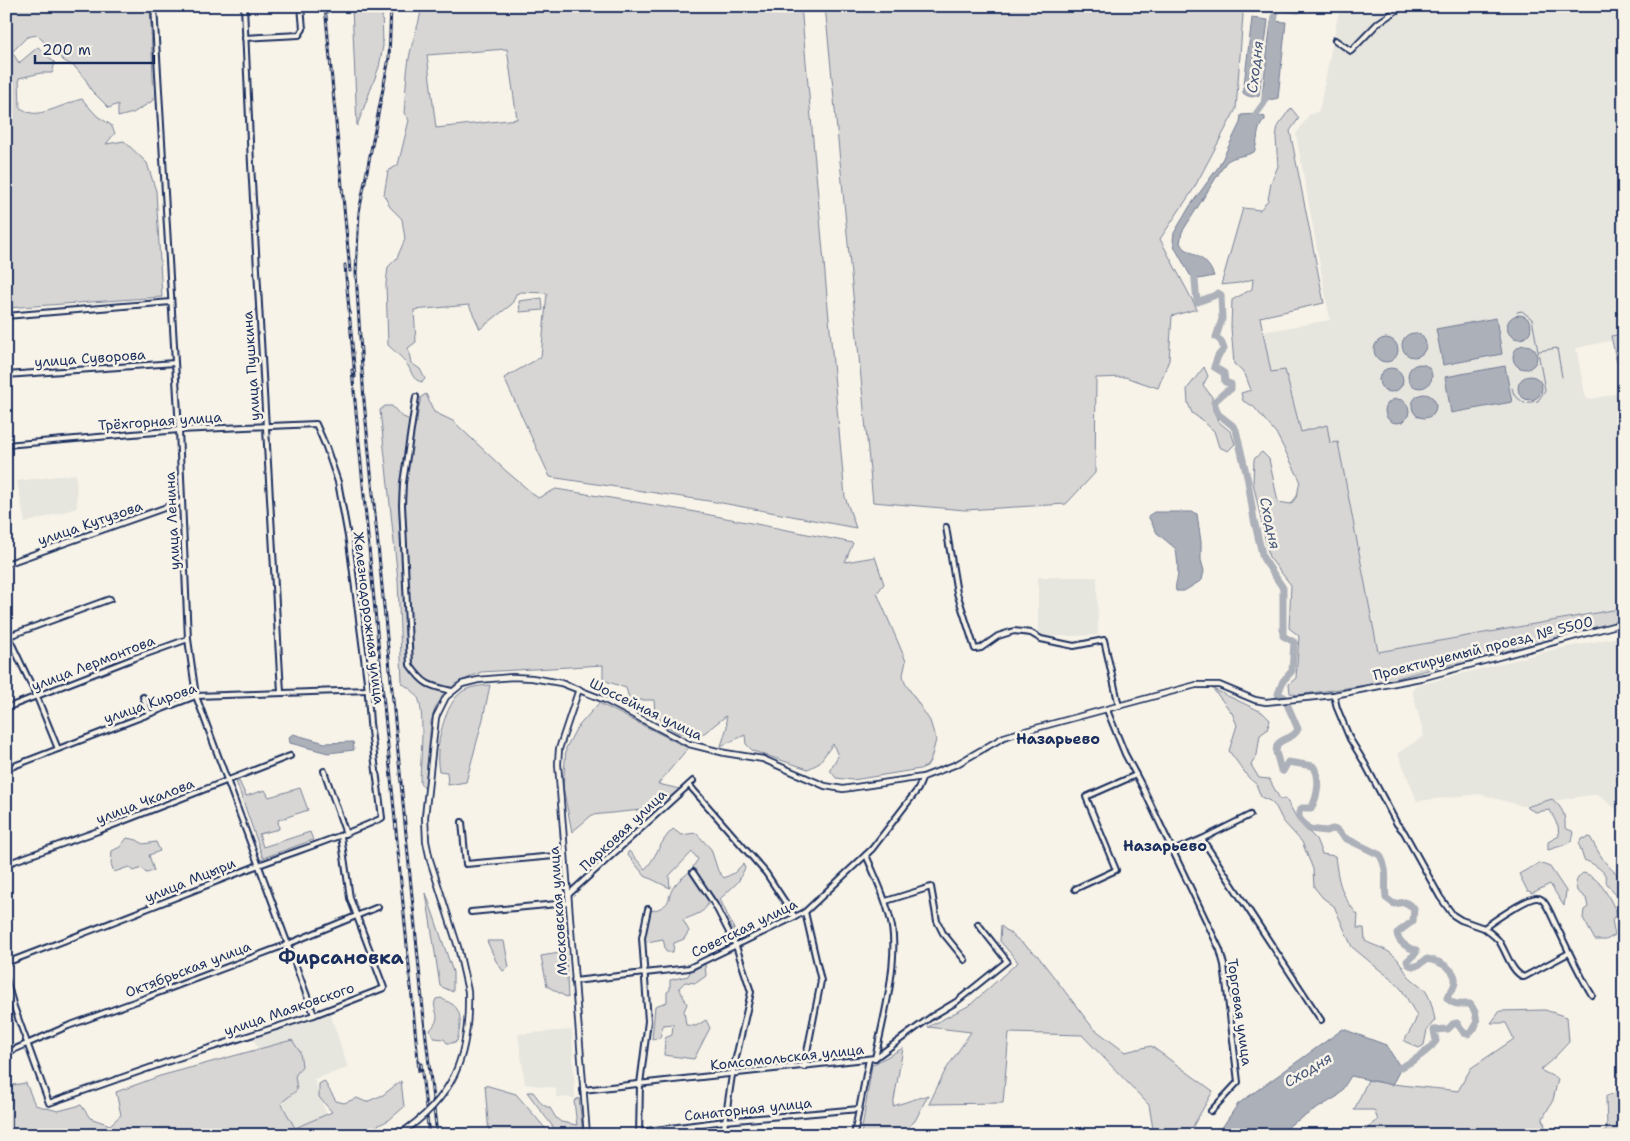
<svg xmlns="http://www.w3.org/2000/svg" width="1630" height="1141" viewBox="0 0 1630 1141" font-family="'Shantell Sans',sans-serif">
<style>
.built{fill:#e6e5de}
.green{fill:#d7d6d4;stroke:#798299;fill-rule:evenodd}
.water{fill:#acb0b9;stroke:#727c95}
.lines{fill:none;stroke-linecap:round;stroke-linejoin:round}
.stream{stroke:#727c95;stroke-width:1}
.river{stroke:#acb0b9;stroke-width:7}
.minor-casing{stroke:#1b2f5e;stroke-width:8}
.tertiary-casing{stroke:#1b2f5e;stroke-width:8}
.secondary-casing{stroke:#1b2f5e;stroke-width:9}
.minor{stroke:#f7f3e8;stroke-width:4}
.tertiary{stroke:#f7f3e8;stroke-width:4.5}
.secondary{stroke:#f7f3e8;stroke-width:5}
.rail-casing{stroke:#1b2f5e;stroke-width:3}
.rail{stroke:#f7f3e8;stroke-width:1;stroke-dasharray:4;stroke-linecap:butt}
.tertiary-bridge-casing{stroke:#1b2f5e;stroke-width:8;stroke-linecap:butt}
.tertiary-bridge{stroke:#f7f3e8;stroke-width:4.5}
.labels{text-anchor:middle;stroke-width:5;stroke-linejoin:round;paint-order:stroke}
.street-label{font-size:14px;fill:#1b2f5e;stroke:#f7f3e8}
.water-label{font-size:15px;font-style:italic;fill:#465679;stroke:#f7f3e8}
.neighbourhood-label{font-size:15px;font-weight:bold;fill:#1b2f5e;stroke:#f7f3e8}
.district-label{font-size:19px;font-weight:bold;fill:#1b2f5e;stroke:#f7f3e8}
</style>
<rect width="100%" height="100%" fill="#f7f3e8"/>
<filter id="ink" filterUnits="userSpaceOnUse"><feTurbulence type="fractalNoise" baseFrequency=".02" numOctaves="2"/><feDisplacementMap in="SourceGraphic" scale="10" xChannelSelector="R" yChannelSelector="G"/><feConvolveMatrix kernelMatrix="1 2 1 2 8 2 1 2 1" color-interpolation-filters="sRGB"/></filter>
<g filter="url(#ink)">
<g class="built">
<polygon points="1340,6 1615,6 1624,50 1624,338 1576,348 1586,400 1624,392 1624,608 1378,652 1338,442 1330,443 1301,432 1285,371 1271,373 1263,332 1330,320 1296,134 1309,115 1319,111"/>
<polygon points="76,474 77,508 25,523 17,481"/>
<polygon points="1038,577 1097,577 1098,635 1038,637"/>
<polygon points="1624,636 1624,815 1597,794 1523,806 1479,794 1417,801 1398,753 1424,736 1412,690 1416,686 1552,650"/>
<polygon points="330,1013 348,1068 314,1079 327,1116 291,1128 253,1037"/>
<polygon points="572,1030 575,1098 556,1097 556,1088 525,1084 518,1034"/>
</g>
<g class="green">
<path d="M6,6H150L154,100L133,113L118,117V104L109,108L91,90L86,80L75,67L64,61L37,35L27,37L12,52L19,63L38,47L55,63L52,73H41L19,78L20,108C23,109 27,112 31,113C42,116 69,102 82,99L97,116L111,125L115,133L106,144L124,141L147,163L156,191L162,297L6,308Z"/>
<polygon points="352,6 382,6 383,46 379,67 357,126"/>
<path d="M421,6H801L845,497L856,528L722,503L550,477L504,378L541,357L547,293L521,292L516,294L512,304L480,329L469,305L414,310L416,342L408,348L411,363L420,369L425,379L422,382C411,380 412,370 406,363C401,356 394,351 388,345L386,284L388,267L397,258L405,239L402,219L390,207L384,195L388,171L398,165L409,120L404,113C406,91 406,66 412,45C415,32 421,19 421,6ZM507,49L517,119L436,128L427,55Z"/>
<polygon points="825,6 1240,6 1243,15 1236,109 1193,190 1160,239 1197,309 1172,316 1169,360 1158,388 1125,377 1096,378 1095,473 1066,504 965,510 873,502"/>
<polygon points="1291,108 1299,118 1290,131 1324,303 1260,317 1271,372 1285,370 1301,432 1327,425 1330,443 1338,442 1378,652 1624,608 1624,620 1466,663 1443,666 1374,684 1297,695 1290,693 1289,684 1296,678 1299,636 1289,628 1291,585 1269,557 1253,482 1254,459 1262,452 1269,459 1278,502 1291,504 1297,496 1300,480 1276,433 1253,406 1243,401 1241,393 1251,390 1245,374 1234,364 1231,327 1232,300 1252,289 1253,279 1239,283 1221,285 1243,208 1260,210 1268,200 1271,183 1278,166 1276,138 1278,125"/>
<polygon points="542,298 543,310 520,312 519,301"/>
<polygon points="1624,334 1624,362 1617,363 1611,336"/>
<polygon points="1204,367 1208,376 1203,385 1212,397 1213,410 1219,422 1231,432 1235,444 1228,451 1219,447 1214,431 1203,421 1192,413 1188,403 1187,389"/>
<path d="M426,394L434,412L453,421L506,471L538,498L556,489L690,511L853,543L845,562L875,557L884,584L877,593L906,661L903,675L905,683L930,721L936,740L931,759L927,766L920,769L853,780L836,778L830,770L838,756L833,744L818,764L808,769L753,751L746,744L745,735L721,746L727,727L726,716L703,734L678,733L665,725L655,713L654,700H635L629,698L626,688L603,680V665L481,672L455,684L436,706L431,722L425,789L420,783C420,766 426,709 417,696C414,691 407,687 402,683L398,580L380,410L385,406H392L401,416L417,423L418,411L421,397Z"/>
<path d="M490,685L483,719L466,782L448,785L447,772L439,771C434,750 444,703 463,691C472,686 480,686 490,685Z"/>
<path d="M1213,689L1262,712L1270,720L1267,730L1260,735L1257,755L1251,765L1259,778L1269,779L1280,799H1286L1299,822L1316,839L1322,854L1335,856C1338,881 1341,896 1358,915L1357,928H1364L1365,941C1374,946 1385,948 1393,955C1400,960 1402,967 1407,974C1411,979 1417,983 1422,987C1430,994 1433,1009 1435,1020L1427,1030L1424,1045L1419,1048L1404,1041C1409,1032 1414,1026 1417,1016L1402,990L1392,979L1381,971L1352,947L1334,906L1323,898L1314,887L1313,869L1302,842L1283,821L1276,807L1270,801L1261,797L1256,784L1249,778L1229,751L1237,725L1232,713Z"/>
<polygon points="599,703 688,748 658,784 680,789 661,808 592,815 572,832 563,787 566,748 576,729"/>
<polygon points="236,781 239,781 246,796 265,790 269,797 300,788 308,810 278,820 279,829 259,834 263,847 310,832 313,840 263,858"/>
<path d="M1552,799C1562,807 1566,815 1565,828L1574,832L1572,841L1564,845L1548,850V842L1559,836L1558,826L1550,810L1535,812L1526,807Z"/>
<path d="M673,829L681,835L696,833L711,849L718,871L724,878L734,873L743,864L745,868L738,882L720,899L739,940L736,942L715,899L693,867L698,859L692,852L669,876L670,888L645,876L627,854L629,851L645,869C655,860 660,841 673,829Z"/>
<path d="M1590,837C1599,853 1607,870 1624,878V916C1622,896 1618,900 1608,885C1605,881 1607,882 1606,877C1603,869 1592,863 1584,860L1579,844L1581,839Z"/>
<polygon points="127,838 137,840 143,844 156,842 160,851 149,855 154,871 146,873 142,868 134,871 129,867 114,872 111,864 112,851 120,847"/>
<polygon points="1539,863 1550,867 1566,891 1564,906 1550,884 1532,893 1527,890 1519,874"/>
<path d="M690,871L709,900C707,913 694,915 683,920L689,931L684,939L674,943L673,952H666L663,939L647,942L644,939L651,911C675,905 665,898 675,885C679,880 685,876 690,871Z"/>
<path d="M1583,873C1601,877 1609,898 1617,913L1612,920L1615,935L1606,940H1595L1583,918L1584,910L1588,907L1586,898L1577,891C1575,883 1576,878 1583,873Z"/>
<polygon points="426,893 453,972 453,992 440,986"/>
<polygon points="1001,926 1037,955 1093,1028 1125,1052 1151,1046 1213,1091 1188,1135 1154,1135 1149,1105 1082,1035 1009,1033 1003,1103 929,1104 945,1071 971,1032 928,1027 970,1005 1018,962 1000,941"/>
<polygon points="487,941 504,941 509,967 503,971 496,961"/>
<polygon points="566,952 568,998 547,986 541,956"/>
<polygon points="705,964 706,976 696,983 685,982 679,988 687,1004 684,1011 686,1025 696,1026 706,1020 710,1028 694,1059 664,1055 665,1038 672,1035 673,1024 663,1025 660,1038 652,1039 655,1006 667,1002 667,992 670,990 670,980 688,976 690,972"/>
<path d="M441,998C445,1001 449,1002 452,1004C464,1012 460,1029 457,1041L452,1043H447L444,1039L434,1038L430,1030C445,1014 430,1011 436,999Z"/>
<path d="M1545,1010L1567,1017L1569,1042L1554,1058L1540,1070L1558,1079L1553,1100L1543,1118L1547,1135H1359L1378,1120L1374,1110H1354L1368,1080C1398,1086 1428,1087 1458,1091L1471,1068L1514,1039L1506,1023H1491L1500,1011Z"/>
<polygon points="292,1040 300,1052 302,1066 295,1076 297,1090 281,1103 295,1128 332,1112 319,1097 319,1084 324,1081 336,1101 344,1103 357,1098 366,1102 383,1095 401,1081 404,1107 389,1120 373,1128 347,1135 123,1135 84,1133 77,1135 24,1135 6,1132 6,1086 26,1083 35,1105 58,1111 81,1105 90,1118 110,1125 121,1115 116,1092 160,1076"/>
<polygon points="903,1048 893,1106 928,1095 915,1121 898,1135 861,1135 872,1065"/>
<polygon points="485,1085 516,1094 551,1135 489,1135"/>
<polygon points="527,1092 533,1092 543,1105 550,1108 556,1118 561,1122 577,1125 574,1101 579,1098 583,1135 559,1135"/>
<polygon points="1618,1092 1619,1101 1624,1101 1624,1135 1601,1135 1607,1129 1606,1096"/>
</g>
<g class="water">
<path d="M1252,18L1268,20L1259,95C1253,98 1248,97 1243,93Z"/>
<path d="M1271,21L1286,22L1278,98C1272,100 1267,100 1262,96Z"/>
<path d="M1255,114L1265,117V120C1255,128 1259,142 1254,152C1244,157 1235,155 1226,162L1182,232L1180,243C1184,250 1192,252 1199,257C1207,262 1211,268 1214,276L1199,279L1190,275L1175,248L1173,240L1174,233L1190,206L1219,166L1240,123L1241,115Z"/>
<circle cx="1519" cy="327" r="12"/>
<polygon points="1496,318 1502,354 1443,365 1436,329"/>
<circle cx="1414" cy="345" r="12"/>
<circle cx="1386" cy="350" r="12"/>
<circle cx="1525" cy="357" r="12"/>
<circle cx="1420" cy="376" r="12"/>
<polygon points="1505,366 1512,402 1451,413 1445,377"/>
<circle cx="1391" cy="380" r="12"/>
<circle cx="1530" cy="388" r="12"/>
<circle cx="1424" cy="406" r="12"/>
<circle cx="1397" cy="411" r="12"/>
<path d="M1154,512H1192L1197,514L1201,542V560L1204,571L1202,580L1184,591H1176C1175,585 1176,584 1177,579C1179,569 1177,558 1176,549L1157,533L1148,516Z"/>
<polygon points="293,734 325,743 353,742 354,750 328,753 290,743 289,737"/>
<polygon points="1343,1029 1386,1045 1401,1068 1392,1085 1351,1076 1338,1096 1290,1125 1284,1135 1217,1135 1238,1104"/>
</g>
<g class="lines">
<g class="stream">
<polyline points="1539,351 1557,348 1562,377"/>
<polyline points="1512,388 1514,395 1524,403 1538,401 1545,390 1532,319 1522,311 1517,312"/>
</g>
<g class="river">
<polyline points="1262,6 1298,10 1304,6"/>
<polyline points="1273,30 1276,8"/>
<polyline points="1251,121 1264,103 1266,91"/>
<path d="M1194,270L1197,302H1198C1205,298 1212,298 1218,293L1221,295L1222,319L1216,337L1221,341L1224,349L1218,356L1214,367L1224,373L1225,382L1231,384V389L1225,392L1214,402L1218,414L1232,425L1236,430L1248,481L1254,520L1263,558L1283,588V636L1294,642L1292,671L1283,681L1278,694L1284,697L1298,729C1294,739 1283,737 1277,745L1276,752L1281,770L1283,771L1288,762L1313,766C1321,776 1318,797 1311,808H1302L1299,812V818L1309,829L1326,831L1332,829L1337,830L1345,838L1380,855C1389,872 1384,880 1386,898L1394,904L1405,902L1414,908L1413,921L1397,933C1398,942 1407,948 1416,950V953L1407,961L1408,964C1416,970 1420,963 1427,959C1440,961 1462,971 1453,988C1451,992 1448,993 1447,998C1454,1006 1460,1004 1470,1004C1478,1014 1480,1027 1468,1034L1464,1033L1457,1023L1453,1024L1448,1029L1434,1030L1436,1041C1427,1053 1408,1065 1394,1070"/>
</g>
<g class="minor-casing">
<g id="minor">
<polyline points="154,6 179,430 188,639 196,696 314,1015"/>
<polyline points="244,6 251,164 281,692"/>
<polyline points="245,38 299,35 303,29 301,6"/>
<polyline points="1335,40 1351,51 1378,23 1403,6"/>
<polyline points="6,316 171,302"/>
<polyline points="6,375 175,363"/>
<path d="M416,397L403,483L402,505L410,665C424,685 429,686 452,691"/>
<path d="M6,445L179,430L316,424L326,447L338,482L349,542L367,681L370,723L382,818C340,838 295,851 251,868C169,900 88,932 6,963"/>
<polyline points="946,527 957,593 975,649 981,648 998,636 1014,631 1031,633 1041,639 1074,646 1104,640 1119,706"/>
<polyline points="6,564 181,502"/>
<polyline points="6,628 8,636 37,697 58,749"/>
<polyline points="6,637 110,599"/>
<path d="M1334,695L1337,708L1350,739L1364,762L1397,824L1404,832L1440,897L1453,915L1461,920L1484,928C1492,922 1528,897 1537,898C1540,898 1542,899 1544,902C1550,910 1553,920 1558,929C1569,952 1579,974 1592,995"/>
<polyline points="143,697 149,713"/>
<polyline points="6,708 132,659 188,639"/>
<polyline points="1107,710 1125,754 1142,786 1220,950 1224,965 1238,1082 1211,1111"/>
<polyline points="6,769 196,696 368,690"/>
<polyline points="324,771 346,834"/>
<polyline points="689,785 766,873 795,917"/>
<polyline points="462,822 466,864 565,855"/>
<polyline points="1202,839 1321,1020"/>
<polyline points="1173,851 1202,839 1250,815"/>
<path d="M866,855C876,878 887,901 892,927C898,963 883,1022 875,1058"/>
<polyline points="6,864 98,831 290,756"/>
<polyline points="693,872 715,905 736,946 751,992 732,1075 723,1135"/>
<polyline points="1075,889 1116,870 1086,797 1136,775"/>
<polyline points="568,895 693,781"/>
<polyline points="886,901 931,887 937,921 943,933 965,960"/>
<polyline points="471,912 568,903"/>
<path d="M1484,928C1489,932 1495,936 1499,941C1507,953 1511,972 1524,977L1569,953"/>
<polyline points="6,979 14,1007 49,1103 178,1058 314,1015 384,988 350,898 341,836"/>
<polyline points="574,981 689,968 805,912 872,849 918,789 923,777"/>
<polyline points="6,1053 68,1026 148,997 155,994 288,944 378,907"/>
<polyline points="804,1067 821,981 805,912"/>
<polyline points="583,1090 875,1058 931,1017 956,1002 1007,961 978,924"/>
<polyline points="639,1132 725,1121 859,1109"/>
<polyline points="639,1135 640,1084 648,1021 642,938 648,909"/>
<polyline points="854,1135 869,1059"/>
</g>
</g>
<g class="tertiary-casing">
<g id="tertiary">
<polyline points="579,689 559,749 558,764 587,1135"/>
<polyline points="468,991 458,947 430,860 426,841 425,817 436,717 446,697 462,684 478,680 512,677 532,678 561,683 605,700 689,744 725,753 763,759 825,786 843,789 923,777 957,764 1004,737 1014,734 1196,685 1219,685 1255,700 1266,702 1334,695 1425,677 1624,623"/>
</g>
</g>
<g class="secondary-casing">
<polyline id="secondary" points="1621,6 1624,21"/>
</g>
<use href="#minor" class="minor"/>
<use href="#tertiary" class="tertiary"/>
<use href="#secondary" class="secondary"/>
<g class="rail-casing">
<g id="rail">
<polyline points="325,6 350,271"/>
<polyline points="391,6 389,58 359,212 356,273 364,401 424,1020 437,1135"/>
<polyline points="345,265 355,377"/>
<polyline points="352,370 419,1071"/>
<polyline points="421,1064 429,1135"/>
</g>
</g>
<use href="#rail" class="rail"/>
<g class="tertiary-bridge-casing">
<path id="tertiary-bridge" d="M398,1135C454,1099 470,1056 468,991"/>
</g>
<use href="#tertiary-bridge" class="tertiary-bridge"/>
</g>
</g>
<g class="labels">
<g class="street-label">
<text transform="translate(90 358) rotate(-4)" y="5">улица Суворова</text>
<text transform="translate(251 366) rotate(-94)" y="5">улица Пушкина</text>
<text transform="translate(160 421) rotate(-4)" y="5">Трёхгорная улица</text>
<text transform="translate(172 521) rotate(-93)" y="5">улица Ленина</text>
<text transform="translate(90 523) rotate(-19)" y="5">улица Кутузова</text>
<text transform="translate(369 618) rotate(83)" y="5">Железнодорожная улица</text>
<text transform="translate(1483 648) rotate(-14)" y="5">Проектируемый проезд № 5500</text>
<text transform="translate(93 663) rotate(-21)" y="5">улица Лермонтова</text>
<text transform="translate(150 703) rotate(-19)" y="5">улица Кирова</text>
<text transform="translate(646 709) rotate(26)" y="5">Шоссейная улица</text>
<text transform="translate(145 801) rotate(-21)" y="5">улица Чкалова</text>
<text transform="translate(623 830) rotate(-43)" y="5">Парковая улица</text>
<text transform="translate(190 880) rotate(-22)" y="5">улица Мцыри</text>
<text transform="translate(558 911) rotate(-94)" y="5">Московская улица</text>
<text transform="translate(744 928) rotate(-26)" y="5">Советская улица</text>
<text transform="translate(188 969) rotate(-21)" y="5">Октябрьская улица</text>
<text transform="translate(289 1009) rotate(-19)" y="5">улица Маяковского</text>
<text transform="translate(1240 1012) rotate(82)" y="5">Торговая улица</text>
<text transform="translate(787 1057) rotate(-6)" y="5">Комсомольская улица</text>
<text transform="translate(748 1109) rotate(-6)" y="5">Санаторная улица</text>
</g>
<g class="water-label">
<text transform="translate(1255 67) rotate(-83)" y="5">Сходня</text>
<text transform="translate(1270 523) rotate(78)" y="5">Сходня</text>
<text transform="translate(1308 1070) rotate(-31)" y="5">Сходня</text>
</g>
<g class="neighbourhood-label">
<text x="1058" y="744">Назарьево</text>
<text x="1165" y="851">Назарьево</text>
</g>
<g class="district-label">
<text x="341" y="964">Фирсановка</text>
</g>
</g>
<rect width="1630" height="1141" fill="none" stroke="#f7f3e8" stroke-width="25"/>
<rect x="12" y="12" width="1605" height="1116" fill="none" stroke="#1b2f5e" stroke-width="2" filter="url(#ink)"/>
<path d="M35 55v8h119v-8" fill="none" stroke="#1b2f5e" stroke-width="2.5"/>
<text x="42" y="55" font-size="15" fill="#1b2f5e" stroke="#f7f3e8" stroke-width="4" paint-order="stroke">200 m</text>
</svg>
